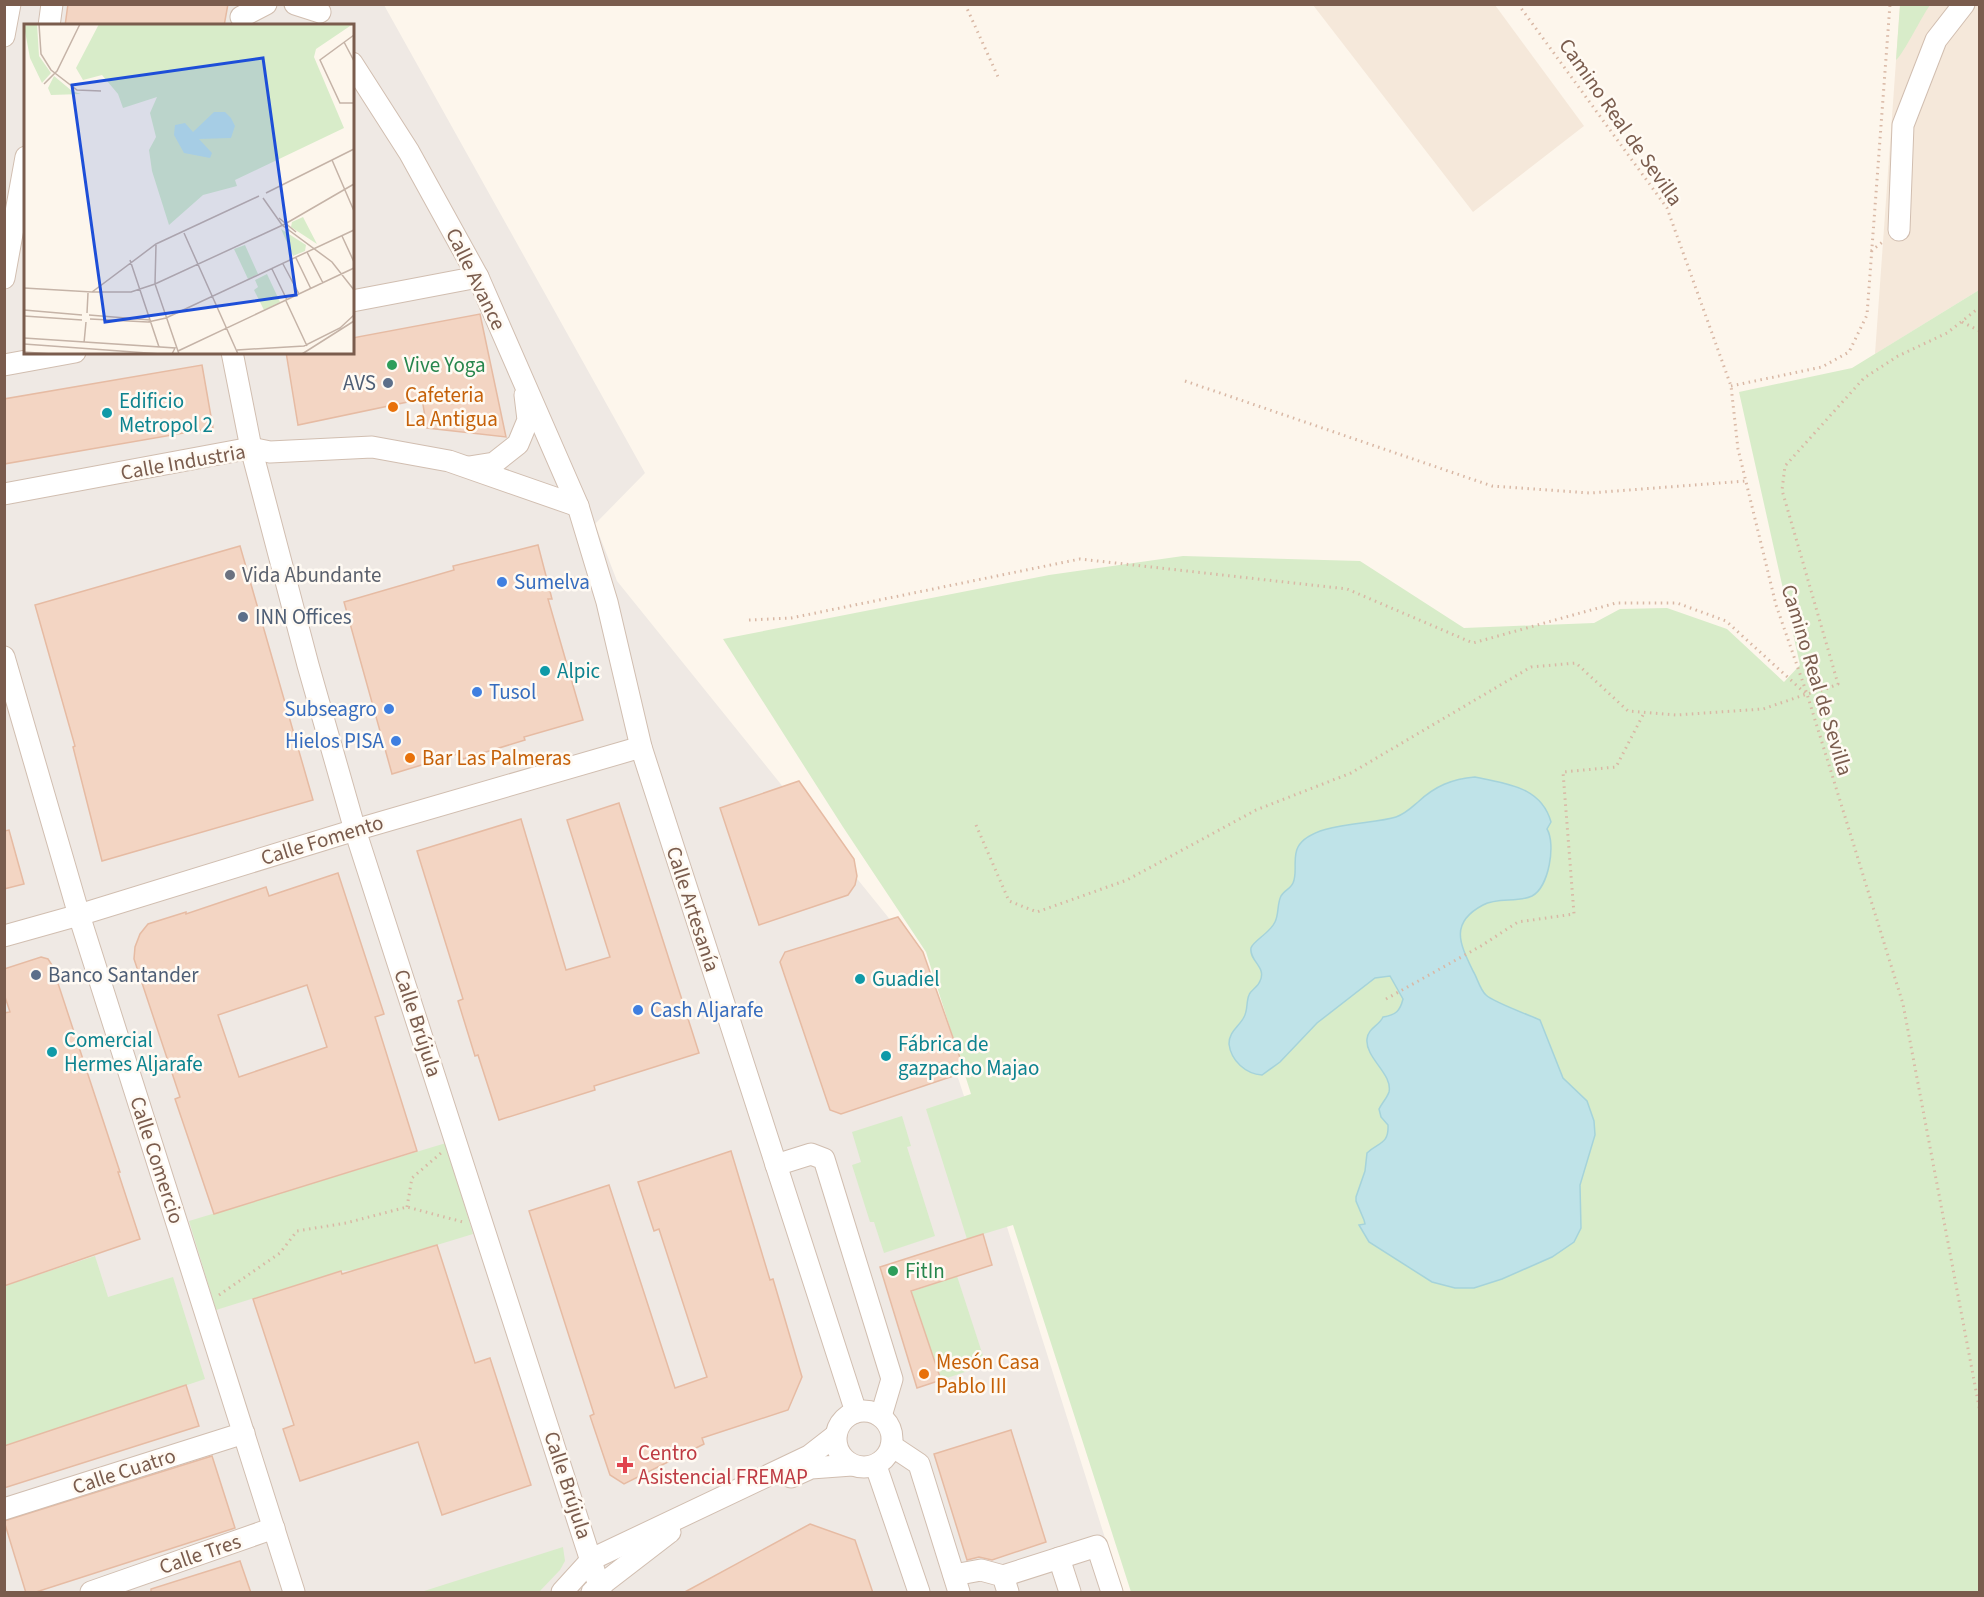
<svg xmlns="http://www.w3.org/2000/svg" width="1984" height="1597" viewBox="0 0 1984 1597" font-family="'Source Sans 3',sans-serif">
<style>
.residential{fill:#f5e8da}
.industrial{fill:#efe9e4;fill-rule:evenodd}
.green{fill:#d8ecc9}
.water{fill:#bfe3e8;stroke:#a5d3da;stroke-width:1.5}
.building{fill:#f3d5c3;stroke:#e6bba3;stroke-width:1.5;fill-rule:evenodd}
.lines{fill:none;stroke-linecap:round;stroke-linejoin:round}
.minor-casing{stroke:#d1beb0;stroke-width:23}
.path{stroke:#d9b8a5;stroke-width:3;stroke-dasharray:1.5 4.5;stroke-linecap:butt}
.minor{stroke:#fff;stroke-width:21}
.leisure-dot{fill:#2e9e5b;stroke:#fffaf3;stroke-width:2}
.service-dot{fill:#5c6f8a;stroke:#fffaf3;stroke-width:2}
.food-dot{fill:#e8710a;stroke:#fffaf3;stroke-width:2}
.culture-dot{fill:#0f9aa8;stroke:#fffaf3;stroke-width:2}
.worship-dot{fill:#6b7280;stroke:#fffaf3;stroke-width:2}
.shop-dot{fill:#3f7fe0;stroke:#fffaf3;stroke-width:2}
.health-dot{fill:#e0444e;stroke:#fffaf3;stroke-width:2}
.labels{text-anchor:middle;stroke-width:5;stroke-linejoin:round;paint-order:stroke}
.street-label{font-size:21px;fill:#7a5c4d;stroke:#fffaf3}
.leisure-label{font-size:21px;fill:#27864d;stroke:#fffaf3;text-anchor:start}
.service-label{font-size:21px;fill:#4e5e75;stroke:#fffaf3;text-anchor:start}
.food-label{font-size:21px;fill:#c56008;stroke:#fffaf3;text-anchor:start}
.culture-label{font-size:21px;fill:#0d838f;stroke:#fffaf3;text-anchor:start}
.worship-label{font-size:21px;fill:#5b616d;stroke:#fffaf3;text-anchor:start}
.shop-label{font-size:21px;fill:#366cbe;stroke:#fffaf3;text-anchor:start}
.health-label{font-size:21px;fill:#be3a42;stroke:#fffaf3;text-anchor:start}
.inset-road{fill:none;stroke:#c5b3a7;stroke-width:1.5}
.view{fill:#1d4ed8;fill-opacity:0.15;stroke:#1d4ed8;stroke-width:3}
.inset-edge{fill:none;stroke:#7a5c4d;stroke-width:3}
</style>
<rect width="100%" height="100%" fill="#fdf6ec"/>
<g class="residential">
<polygon points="1313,5 1495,5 1584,126 1473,212"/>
<polygon points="1900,5 1979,5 1979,290 1875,354"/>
</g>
<path class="industrial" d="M5,5H384L645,473L595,524L617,581L917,953L1007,1227L1122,1592H5ZM26,26H352V352H26Z"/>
<g class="green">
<path d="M1900,5H1930C1922,16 1903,55 1896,60Z"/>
<polygon points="1979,290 1979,1592 1131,1592 1013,1225 967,1239 926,1109 971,1094 926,952 843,827 723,639 1049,575 1183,556 1360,561 1464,628 1594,623 1620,609 1667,608 1727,629 1784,682 1800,665 1739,392 1852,368"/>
<polygon points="902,1116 911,1146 907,1147 935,1236 884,1253 874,1222 870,1222 852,1165 861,1162 852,1132"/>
<polygon points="446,1143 473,1234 355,1270 341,1271 216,1310 189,1221"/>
<polygon points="95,1256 108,1297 173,1277 205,1379 5,1446 4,1286"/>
<polygon points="957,1276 986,1365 941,1380 911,1292"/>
<polygon points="563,1547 565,1561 560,1570 539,1592 421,1592"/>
</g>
<path class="water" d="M1475,777C1506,784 1541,786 1551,822L1547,829C1556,844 1549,887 1532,896C1517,903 1498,897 1483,905C1449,923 1460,944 1473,971C1477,977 1480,990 1486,995C1493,1002 1529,1015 1540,1020L1563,1078L1587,1101L1594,1121L1595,1135L1580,1185L1581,1228L1574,1242L1552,1257L1502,1279L1474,1288H1455L1432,1282L1369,1242L1359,1225L1365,1224L1364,1220L1356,1201V1197L1365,1171L1367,1153C1378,1142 1389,1145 1388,1125L1381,1117L1379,1109C1382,1103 1387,1098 1389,1092C1393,1074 1365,1058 1367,1039C1368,1028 1379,1026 1383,1017C1396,1015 1400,1011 1403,999L1390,976L1375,978L1317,1023L1280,1062L1262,1075C1246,1074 1231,1061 1229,1044C1229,1031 1239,1027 1244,1017C1248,1010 1246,1002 1249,995C1251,990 1258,987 1260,981C1267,967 1249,961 1251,948C1253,941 1270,933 1275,922C1279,914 1277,904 1281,896C1284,891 1291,888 1293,883C1298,872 1292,858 1298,847C1312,822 1371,825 1396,817C1405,814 1411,808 1418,802C1435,786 1452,779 1475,777Z"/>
<g class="building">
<polygon points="68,4 228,4 224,26 65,26"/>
<polygon points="480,314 506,437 427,428 422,399 298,425 286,352 352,352 352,338"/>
<polygon points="202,365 213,428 4,464 4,399"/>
<polygon points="538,545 552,599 548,599 583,720 524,737 525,740 463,759 461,753 392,774 344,602 454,570 453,566"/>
<polygon points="240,546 313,800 102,861 73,747 75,746 35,605"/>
<polygon points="799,781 854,859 857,876 855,885 848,895 759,925 720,808"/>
<polygon points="619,803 699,1053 594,1086 595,1090 499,1120 478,1055 475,1056 458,1001 463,999 417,851 521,819 566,970 610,957 567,820"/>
<polygon points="9,830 24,884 4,889 4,831"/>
<path d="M338,873L384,1014L375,1017L417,1151L214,1214L175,1099L180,1097L134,959L135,947L140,934L148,924L186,912V914L266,887L269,896ZM307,985L327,1047L239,1077L218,1015Z"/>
<polygon points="898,917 923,952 965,1072 841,1114 830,1110 780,962 785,952"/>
<polygon points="41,957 48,959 52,965 120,1172 118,1172 140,1239 4,1286 4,1013 10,1012 4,994 4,969"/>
<polygon points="731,1151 770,1280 773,1279 802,1377 788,1410 702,1438 704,1444 624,1484 610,1475 590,1416 594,1414 529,1211 609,1185 675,1388 707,1377 659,1229 654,1231 638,1182"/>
<polygon points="983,1234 992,1265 911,1291 941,1380 917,1388 880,1267"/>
<polygon points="437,1245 475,1363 490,1358 531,1485 442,1515 418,1442 300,1481 283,1429 294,1425 253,1299 341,1271 342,1274"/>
<polygon points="186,1385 199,1426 4,1488 4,1446"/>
<polygon points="1011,1430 1046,1542 992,1560 979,1557 967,1560 934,1454"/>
<polygon points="212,1456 235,1528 33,1593 26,1593 4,1521"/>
<polygon points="810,1524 855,1540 873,1593 683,1593"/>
<polygon points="240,1561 251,1593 151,1593 151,1589"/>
</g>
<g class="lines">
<g class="minor-casing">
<g id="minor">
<polyline points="295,4 320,12"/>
<polyline points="241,17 266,4"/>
<polyline points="49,26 52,4"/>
<polyline points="4,36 10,4"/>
<polyline points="352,63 409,152 478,277 578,506 607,602 641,747 856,1412"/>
<polyline points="1899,230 1903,125 1936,40 1964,4"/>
<polyline points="4,278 26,157"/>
<polyline points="352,301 478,277"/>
<polyline points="232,352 251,448 308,665 355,830 601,1592"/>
<polyline points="4,365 75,352"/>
<polyline points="469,467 494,463 518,444 528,420 525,395"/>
<polyline points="4,494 251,448 270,452 372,447 449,461 578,506"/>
<polyline points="4,657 79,915 294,1592"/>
<polyline points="4,936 79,915 355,830 641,747"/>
<polyline points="776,1165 811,1154 824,1159 892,1379 881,1416"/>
<circle cx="864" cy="1439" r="28"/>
<polyline points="892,1446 919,1464 959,1592"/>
<polyline points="876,1466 919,1592"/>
<polyline points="791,1477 811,1468 852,1465"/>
<polyline points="4,1509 244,1433"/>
<polyline points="1059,1558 1070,1592"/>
<polyline points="954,1575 981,1570 1003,1576 1008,1592"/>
<polyline points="1003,1576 1097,1546 1112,1592"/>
<polyline points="91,1592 274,1528"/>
<polyline points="562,1592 592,1559 809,1456 836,1435"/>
<polyline points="592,1592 670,1532"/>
</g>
</g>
<g class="path">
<polyline points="965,4 999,79"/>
<polyline points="1518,4 1667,208 1731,386 1738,449 1776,605 1807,694 1903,1004 1980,1412"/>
<polyline points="1871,251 1884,241"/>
<polyline points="1962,322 1980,331"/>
<polyline points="1185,381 1492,486 1590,493 1746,481"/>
<polyline points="1731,386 1822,367 1849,352 1867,315 1890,4"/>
<polyline points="749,620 791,618 1080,559 1347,589 1473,643 1616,603 1677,603 1726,621 1805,693"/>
<polyline points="976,825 1009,901 1037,912 1127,880 1256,810 1351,773 1531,667 1576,663 1628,711 1676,715 1763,709 1807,694 1826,689 1838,684 1782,490 1785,466 1864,378 1898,356 1947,333 1980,307"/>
<polyline points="1386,999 1481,946 1518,922 1574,914 1563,772 1616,767 1644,713"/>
<polyline points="407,1207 412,1178 441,1153"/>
<polyline points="219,1295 280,1253 297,1231 346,1223 407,1207 463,1222"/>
</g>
<use href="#minor" class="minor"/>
</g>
<g class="leisure-dot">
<circle cx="392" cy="365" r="6"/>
<circle cx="893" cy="1271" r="6"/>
</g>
<g class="service-dot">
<circle cx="388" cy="383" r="6"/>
<circle cx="243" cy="617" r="6"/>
<circle cx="36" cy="975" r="6"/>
</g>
<g class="food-dot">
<circle cx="393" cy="407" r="6"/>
<circle cx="410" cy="758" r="6"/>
<circle cx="924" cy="1374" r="6"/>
</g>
<g class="culture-dot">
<circle cx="107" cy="413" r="6"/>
<circle cx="545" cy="671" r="6"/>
<circle cx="860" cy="979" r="6"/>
<circle cx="52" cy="1052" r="6"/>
<circle cx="886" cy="1056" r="6"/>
</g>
<circle class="worship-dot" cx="230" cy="575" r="6"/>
<g class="shop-dot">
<circle cx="502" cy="582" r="6"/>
<circle cx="477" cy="692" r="6"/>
<circle cx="389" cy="709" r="6"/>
<circle cx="396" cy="741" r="6"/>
<circle cx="638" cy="1010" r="6"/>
</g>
<path class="health-dot" d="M622 1456h6v6h6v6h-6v6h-6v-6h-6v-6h6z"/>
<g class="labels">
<g class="street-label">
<text transform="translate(1621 122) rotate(55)" y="7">Camino Real de Sevilla</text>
<text transform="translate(476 279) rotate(64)" y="7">Calle Avance</text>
<text transform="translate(183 462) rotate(-10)" y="7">Calle Industria</text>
<text transform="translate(1817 680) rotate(73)" y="7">Camino Real de Sevilla</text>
<text transform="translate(322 840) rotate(-17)" y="7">Calle Fomento</text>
<text transform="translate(693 909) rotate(72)" y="7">Calle Artesanía</text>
<text transform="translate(418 1023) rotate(72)" y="7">Calle Brújula</text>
<text transform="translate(157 1160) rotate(72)" y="7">Calle Comercio</text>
<text transform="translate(124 1471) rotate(-18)" y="7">Calle Cuatro</text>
<text transform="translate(568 1485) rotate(72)" y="7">Calle Brújula</text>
<text transform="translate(200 1554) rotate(-19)" y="7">Calle Tres</text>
</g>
<g class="leisure-label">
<text x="404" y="372">Vive Yoga</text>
<text x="905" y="1278">FitIn</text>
</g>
<g class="service-label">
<text x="376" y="390" text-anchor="end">AVS</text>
<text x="255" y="624">INN Offices</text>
<text x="48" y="982">Banco Santander</text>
</g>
<g class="food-label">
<text x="405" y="402">Cafeteria<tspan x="405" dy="24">La Antigua</tspan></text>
<text x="422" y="765">Bar Las Palmeras</text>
<text x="936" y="1369">Mesón Casa<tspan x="936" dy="24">Pablo III</tspan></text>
</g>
<g class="culture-label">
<text x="119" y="408">Edificio<tspan x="119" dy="24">Metropol 2</tspan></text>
<text x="557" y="678">Alpic</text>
<text x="872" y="986">Guadiel</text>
<text x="64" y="1047">Comercial<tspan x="64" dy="24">Hermes Aljarafe</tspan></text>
<text x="898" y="1051">Fábrica de<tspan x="898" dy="24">gazpacho Majao</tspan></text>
</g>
<g class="worship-label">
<text x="242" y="582">Vida Abundante</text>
</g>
<g class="shop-label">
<text x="514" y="589">Sumelva</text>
<text x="489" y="699">Tusol</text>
<text x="377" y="716" text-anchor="end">Subseagro</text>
<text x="384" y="748" text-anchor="end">Hielos PISA</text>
<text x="650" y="1017">Cash Aljarafe</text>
</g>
<g class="health-label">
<text x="638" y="1460">Centro<tspan x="638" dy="24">Asistencial FREMAP</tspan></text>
</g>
</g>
<g transform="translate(24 24)">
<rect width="330" height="330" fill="#fdf6ec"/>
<path d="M13,0L15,32L27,49L18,59L6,34L0,2ZM75,0H329L292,25L290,33L320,104L211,156L213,162L179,171L145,201L128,147L125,126L132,113L126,89L133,73L99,84L94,70L78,51L59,56L52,44ZM30,52L48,67L57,70L27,71L24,64ZM279,193L293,220L267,203L268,198ZM257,205L282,221L281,227L269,232ZM221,221L234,250L224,255L210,225ZM243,250L256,278L240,286L230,266L234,263L231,256Z" fill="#d8ecc9"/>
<path d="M190,88H201L207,94L211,102L207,114L175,115L188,129L186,134L160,129L150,111L151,101L161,99L169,108Z" fill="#bfe3e8"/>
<path class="inset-road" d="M15,0L17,30L27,46L53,66L77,67M330,11L296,36L316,79H330M320,18L330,37M20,60L33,47L56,0M308,136L330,187M242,169L330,125M239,174L258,201L308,238L330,266M255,194L272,208M160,209L214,330M318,212L330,238M132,221L131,260L155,330M283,228L299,259M272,234L287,265M106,236L135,323M259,240L275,270M248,245L263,276M0,264L68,268L132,220L235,172M68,268H107L131,260L261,200L330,160M262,277L283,322M0,286L58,291M63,289L64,269M65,291L126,296M0,292L58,296M66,295L124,298L142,294L330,206M0,314L151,324L148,330M60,319L62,298M0,320L137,330M213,326L280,322L316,304L330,291M154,327L330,244M0,328L28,330M278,330L330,297"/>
<path class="view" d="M239,34L272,271L81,298L48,61Z"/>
<rect width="330" height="330" class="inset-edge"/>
</g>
<rect width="1984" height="1597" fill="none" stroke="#7a5c4d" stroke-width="12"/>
</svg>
